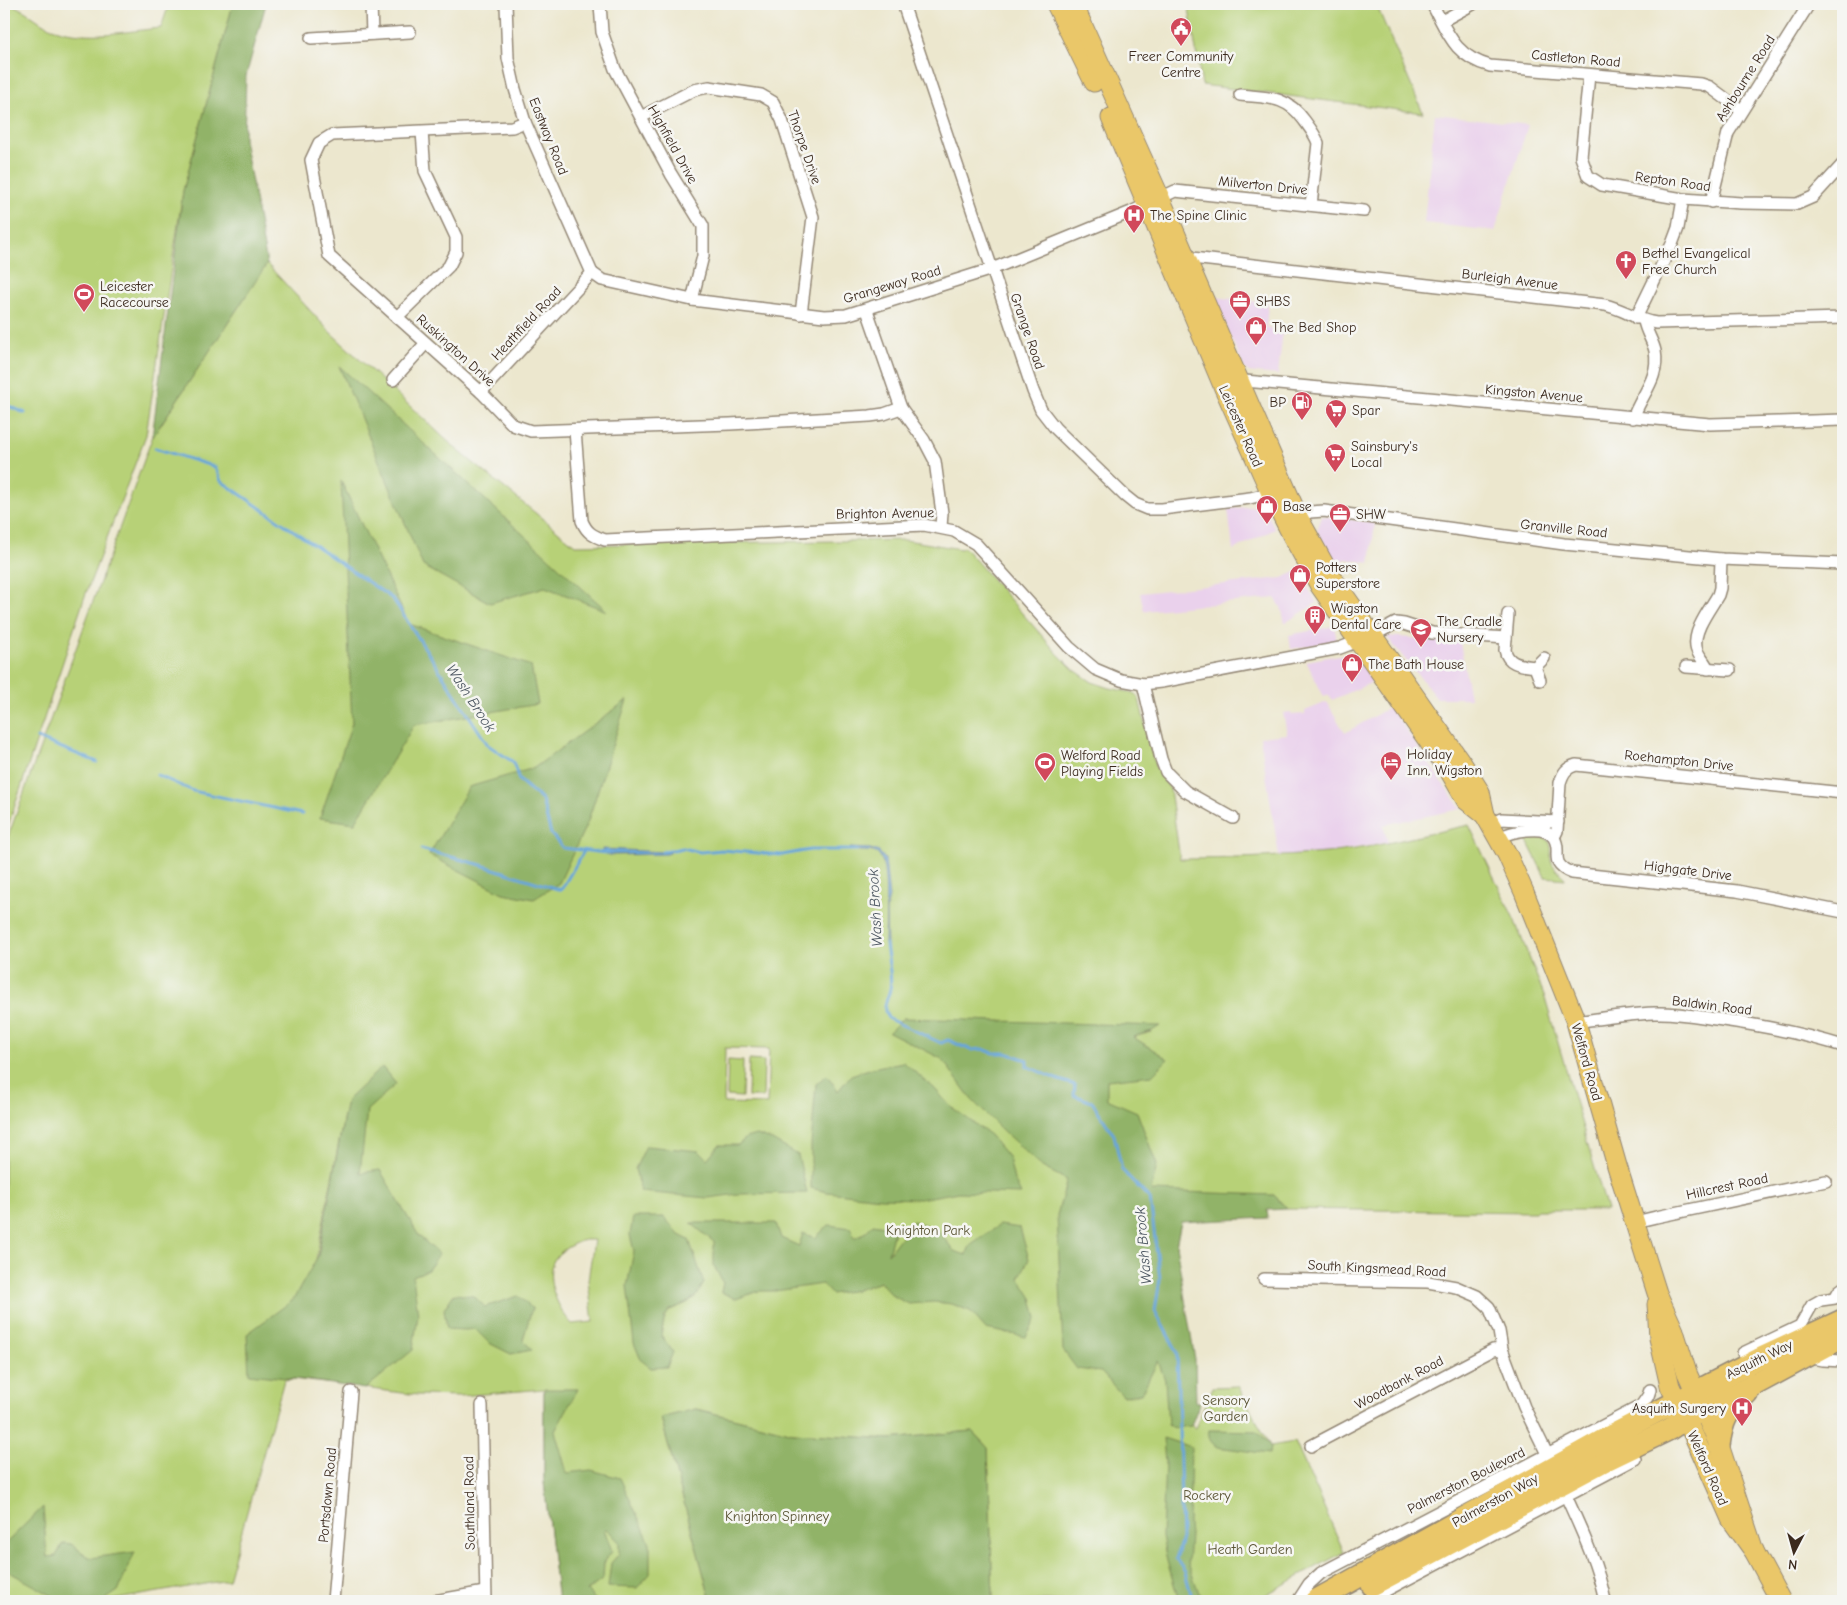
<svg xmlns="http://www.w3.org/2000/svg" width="1847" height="1605" viewBox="0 0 1847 1605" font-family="'Comic Neue',sans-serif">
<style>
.built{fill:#ead1ec}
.green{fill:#b7d177;stroke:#797e4a;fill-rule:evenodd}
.forest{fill:#91b368;stroke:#666e43}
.water{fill:#68a6da;stroke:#52687c}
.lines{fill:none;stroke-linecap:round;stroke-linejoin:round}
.stream{stroke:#68a6da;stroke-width:3}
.street-casing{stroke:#948876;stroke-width:14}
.primary-casing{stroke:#948876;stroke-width:21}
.highway-casing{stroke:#948876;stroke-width:24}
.street{stroke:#fff;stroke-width:11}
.primary{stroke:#eac769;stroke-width:19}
.highway{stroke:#eac769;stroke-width:21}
.labels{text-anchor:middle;stroke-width:5;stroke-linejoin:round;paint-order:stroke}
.poi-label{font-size:14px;fill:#3b2a1e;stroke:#f6f6f2;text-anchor:start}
.street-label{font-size:14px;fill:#3b2a1e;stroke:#f6f6f2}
.park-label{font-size:14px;fill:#5a5434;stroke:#f6f6f2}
.water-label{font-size:15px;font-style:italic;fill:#4b5560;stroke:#f6f6f2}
</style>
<rect width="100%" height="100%" fill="#f6f6f2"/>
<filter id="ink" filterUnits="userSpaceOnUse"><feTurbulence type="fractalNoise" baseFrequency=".02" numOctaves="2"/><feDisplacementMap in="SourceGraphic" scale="10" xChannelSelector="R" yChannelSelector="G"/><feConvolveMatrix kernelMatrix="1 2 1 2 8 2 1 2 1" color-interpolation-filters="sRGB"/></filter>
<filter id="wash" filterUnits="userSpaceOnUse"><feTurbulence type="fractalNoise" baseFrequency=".0096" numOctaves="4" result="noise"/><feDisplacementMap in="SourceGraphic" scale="20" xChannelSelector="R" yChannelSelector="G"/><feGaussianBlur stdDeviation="1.12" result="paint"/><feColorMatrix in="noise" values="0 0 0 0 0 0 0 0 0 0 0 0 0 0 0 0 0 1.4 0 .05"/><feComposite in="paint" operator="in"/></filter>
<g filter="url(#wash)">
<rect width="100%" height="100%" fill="#ece7ce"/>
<g class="built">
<polygon points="1435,114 1528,125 1495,231 1424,223"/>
<polygon points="1214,297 1268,303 1266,328 1283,330 1278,375 1249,372 1244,368"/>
<polygon points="1255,506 1264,507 1275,529 1233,550 1228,509"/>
<polygon points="1322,516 1375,523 1370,563 1346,559 1337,564 1317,531"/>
<polygon points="1298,571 1317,603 1285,623 1281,607 1275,598 1144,611 1140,593 1282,578"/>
<polygon points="1334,626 1337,641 1291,649 1289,635"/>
<polygon points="1386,636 1460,642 1470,698 1437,698"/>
<polygon points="1345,654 1363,667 1373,682 1332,700 1329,695 1324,697 1306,661"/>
<polygon points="1327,702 1345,733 1390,707 1461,809 1383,825 1388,842 1326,853 1279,856 1260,737 1287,734 1283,713 1291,712 1292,715 1305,714 1305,711"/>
</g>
<g class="green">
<path d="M4,4C23,4 37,24 55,29C89,40 126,31 161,28L169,4H233L183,191L146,435L85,596L4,838Z"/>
<polygon points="1188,4 1376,4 1423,113 1202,85"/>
<path d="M267,264L330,332L455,448L575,545L906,540L961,549L964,547L1057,653L1073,669L1092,682L1110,688L1134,693L1139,699L1155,766L1170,789L1180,859C1229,859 1277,857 1326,853C1374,848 1421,835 1469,825L1514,919L1544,995L1607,1210H1537L1535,1212L1287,1209L1274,1195L1181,1222L1176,1245L1184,1421L1195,1428L1213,1387L1238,1386L1270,1446L1295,1442L1344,1552L1254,1601H993L988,1448L972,1431L890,1439L793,1433L696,1409L661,1418L711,1601H558L544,1482V1389L460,1396L418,1395L293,1379L284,1380L228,1580L106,1601H4V848L152,438ZM1108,1031L1152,1032L1132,1037L1167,1059ZM725,1048L769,1049L767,1104L724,1103ZM344,1115L316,1308L294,1373L344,1116ZM584,1240H594L588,1280L593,1322L572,1324C558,1310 541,1273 557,1256C564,1248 575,1243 584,1240Z"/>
<path d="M1529,835C1539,836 1549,835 1551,847C1552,851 1550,856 1551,860C1553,868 1560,873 1566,879L1545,877L1525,837Z"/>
<polygon points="728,1060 743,1061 742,1097 727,1096"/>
<polygon points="749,1060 764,1061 763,1097 748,1097"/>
</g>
<g class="forest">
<polygon points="233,4 266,4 246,76 244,139 267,264 152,438 183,191"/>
<polygon points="339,366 607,611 545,587 490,603 423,566"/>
<polygon points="341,481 409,624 531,666 538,704 414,725 355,823 320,818 352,723"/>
<polygon points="627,700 588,821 559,883 534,899 503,893 429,855 469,787 534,768"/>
<polygon points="903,1018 1160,1026 1152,1031 1133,1037 1168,1059 1152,1075 1107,1080 1107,1099 1137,1112 1157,1165 1151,1191 1274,1195 1287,1209 1267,1210 1268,1218 1181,1222 1176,1245 1195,1360 1196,1402 1200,1402 1191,1426 1173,1428 1168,1425 1165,1380 1158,1361 1141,1394 1123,1396 1101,1372 1077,1369 1063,1350 1057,1215 1067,1180 1042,1167 1000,1128 972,1100 942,1059 889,1032"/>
<polygon points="903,1062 934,1088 950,1106 990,1135 1009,1158 1014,1180 1021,1194 958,1192 920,1199 881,1198 827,1192 811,1188 811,1145 816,1084 827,1075 838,1091 851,1075 872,1068"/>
<polygon points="382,1067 396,1084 367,1110 360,1173 380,1170 419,1236 439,1254 428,1270 413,1276 418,1315 413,1350 365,1389 313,1381 249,1374 247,1334 293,1300 318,1256 347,1100"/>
<polygon points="756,1135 772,1140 798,1155 807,1193 738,1194 708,1198 641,1192 635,1169 646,1146 699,1151 707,1159 719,1145 738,1145 746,1138"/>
<polygon points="633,1217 664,1217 679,1235 689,1240 704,1283 697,1295 687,1303 670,1310 665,1317 661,1335 673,1352 667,1367 651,1368 641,1360 634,1343 627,1286 634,1251 630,1235"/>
<polygon points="913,1221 937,1229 954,1251 966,1255 970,1246 999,1225 1020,1228 1029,1259 1019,1278 1032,1298 1037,1318 1026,1337 986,1329 970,1311 952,1304 934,1302 909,1304 893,1296 880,1282 857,1290 831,1294 822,1284 775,1291 759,1291 736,1299 721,1292 723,1283 714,1266 714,1242 691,1223 776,1223 781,1238 799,1246 803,1233 815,1238 829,1225 851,1228 854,1238 866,1232 873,1224 895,1228 888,1254"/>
<polygon points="454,1294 474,1296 485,1307 518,1296 532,1308 523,1340 532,1350 511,1354 489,1343 475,1329 465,1330 447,1329 444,1309"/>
<polygon points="544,1389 578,1389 555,1431 567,1473 591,1470 620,1478 650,1543 650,1574 637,1588 608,1587 611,1563 619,1554 619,1542 608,1530 604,1529 612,1551 604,1563 603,1579 587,1591 597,1601 558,1601 544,1482"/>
<polygon points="696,1409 793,1433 890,1439 972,1431 988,1448 993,1601 711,1601 661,1418"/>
<path d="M1209,1430L1257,1431L1270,1446L1269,1454L1217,1447C1210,1442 1208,1438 1209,1430Z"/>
<polygon points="1163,1438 1191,1447 1189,1525 1190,1535 1188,1563 1202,1601 1179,1601 1167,1561 1162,1536 1165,1462"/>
<polygon points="43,1507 47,1557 56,1556 63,1543 71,1544 90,1558 135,1552 118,1591 103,1601 62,1601 4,1569 4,1545"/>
</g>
<g class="water">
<path d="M850,848L871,849L879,852L885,859L889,897L886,911L887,948L885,945C885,929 889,864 879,855C871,848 858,854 850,848Z"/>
<polygon points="602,849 665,852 674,850 667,854 609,855 603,853"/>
</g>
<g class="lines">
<g class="stream">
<polyline points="4,404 25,413"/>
<polyline points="155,448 215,467 221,481 393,599 488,745 513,762 519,780 542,800 551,834 563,848 606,853"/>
<polyline points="37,738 97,762"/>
<polyline points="157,775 193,791 302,814"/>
<polyline points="421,849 478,864 561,890 584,851"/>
<polyline points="662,852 683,848 700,852 722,850 782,855 810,850 857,850"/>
<path d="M886,944C887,957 893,977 890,989C888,1000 880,1008 889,1019L941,1043L948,1040L971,1050L983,1049L993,1053H1006L1027,1060V1066L1056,1079L1075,1085L1074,1095L1092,1102L1114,1135L1122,1170L1150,1199L1160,1279L1155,1311L1177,1352L1182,1538L1176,1559L1185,1572L1193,1601"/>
</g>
</g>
</g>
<g filter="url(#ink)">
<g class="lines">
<g class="street-casing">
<g id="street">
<polyline points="371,4 372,34"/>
<polyline points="506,4 508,58 515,89 525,122 592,273"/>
<polyline points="600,4 602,32 615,69 671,174 703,226 703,256 692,300"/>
<polyline points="903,4 1033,391 1041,410 1055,428 1125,496 1135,504 1147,509 1162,509 1250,498 1271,493"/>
<path d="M1432,4C1448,33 1454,56 1490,66L1701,84L1710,87L1741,110"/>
<polyline points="1442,21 1473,4"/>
<polyline points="311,38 410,32"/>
<polyline points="1589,75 1581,157 1588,176 1602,185 1683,199 1741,203 1797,204 1813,197 1843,164"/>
<path d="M1240,95C1267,98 1286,95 1304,120C1309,127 1315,134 1318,143L1311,205"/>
<polyline points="641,117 694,90 709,87 761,95 773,102 782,120 813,217 801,314"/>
<polyline points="525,122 512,127 332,135 319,143 311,160 329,256 481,392 513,425 531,431 730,424 870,416 884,414 901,408"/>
<polyline points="1711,202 1728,133 1809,4"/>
<path d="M1182,261L1192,258L1605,305C1623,309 1637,320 1656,323L1843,318"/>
<polyline points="592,273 602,280 692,300 824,316 846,315 992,269 1131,212 1175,191 1364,211"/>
<polyline points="867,310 901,408 924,440 935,461 942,513 941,527"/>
<polyline points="397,317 449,266 456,252 456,237 425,171 422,132"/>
<polyline points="1636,318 1672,244 1678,228 1683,199"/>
<polyline points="393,380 426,343"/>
<polyline points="1235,384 1245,381 1256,382 1710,424 1843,420"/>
<polyline points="481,392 592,273"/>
<path d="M1633,418C1641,395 1660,378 1655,351C1653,341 1646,332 1644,321"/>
<path d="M575,430L582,521C587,533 593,536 605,540L924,525L954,531L976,544L1069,647L1095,669L1121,680L1143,684L1161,682L1340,648L1372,636L1396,623L1404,624L1432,633L1506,638"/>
<polyline points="1294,519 1310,512 1324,511 1564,544 1721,559 1843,564"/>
<path d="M1508,614L1505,650C1508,665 1522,665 1535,667"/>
<polyline points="1686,667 1730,670"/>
<path d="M1708,669C1705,661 1697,655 1696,647C1693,630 1710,609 1718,595L1720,588L1721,559"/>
<polyline points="1540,680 1535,667 1544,658"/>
<polyline points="1143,684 1161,759 1166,772 1185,791 1233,818"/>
<polyline points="1490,824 1501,819 1558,822"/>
<path d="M1554,837L1557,831L1560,783C1563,773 1566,768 1576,765L1843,793"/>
<path d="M1498,838C1510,832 1545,823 1554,838C1563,852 1547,863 1572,873L1737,891L1843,912"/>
<path d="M1576,1022C1602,1018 1628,1014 1655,1013C1676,1012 1696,1016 1716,1019C1759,1025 1802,1033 1843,1046"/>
<polyline points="1635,1222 1656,1217 1826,1181"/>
<polyline points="1264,1279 1428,1282 1456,1287 1477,1296 1489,1307 1499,1331 1502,1349 1524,1407 1550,1460"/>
<polyline points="1743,1353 1800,1326 1812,1305 1821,1300 1835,1298 1839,1291 1843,1288"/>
<polyline points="1808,1357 1823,1360 1843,1361"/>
<polyline points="482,1405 486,1601"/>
<polyline points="1311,1446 1493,1350 1502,1349"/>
<path d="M1566,1496C1581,1529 1598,1565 1605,1601"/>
<polyline points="333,1601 351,1392"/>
<polyline points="434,1601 485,1592"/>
<polyline points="1298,1601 1309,1584 1321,1573 1641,1406 1648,1396 1650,1390"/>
<polyline points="1366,1601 1635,1459"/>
</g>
</g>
<g class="primary-casing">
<g id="primary">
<polyline points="1056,4 1094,82"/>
<polyline points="1073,4 1160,198 1298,517 1330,575 1463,765 1480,792 1485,815 1507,854 1524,892 1576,1022 1617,1166 1657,1293 1674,1331 1687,1373 1719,1445 1754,1551"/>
<polyline points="1111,118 1224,388 1271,493 1293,537 1320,586 1450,772 1466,800 1485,815"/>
<polyline points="1657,1304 1659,1338 1670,1386 1694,1436 1731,1519 1754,1551 1781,1601"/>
</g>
</g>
<g class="highway-casing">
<g id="highway">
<path d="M1719,1445C1723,1417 1727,1413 1747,1393"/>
<polyline points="1372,1585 1606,1460 1670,1429 1685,1419 1756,1384 1843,1337"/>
<polyline points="1315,1601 1614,1434 1759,1359 1843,1320"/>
</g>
</g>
<use href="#street" class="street"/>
<use href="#primary" class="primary"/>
<use href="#highway" class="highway"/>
</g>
</g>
<defs>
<g id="civic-pin" transform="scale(1.125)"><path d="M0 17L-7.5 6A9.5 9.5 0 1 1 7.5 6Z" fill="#d1495b" stroke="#f6f6f2"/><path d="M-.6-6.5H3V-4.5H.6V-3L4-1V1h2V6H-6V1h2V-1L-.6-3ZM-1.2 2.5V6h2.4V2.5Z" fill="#fff"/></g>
<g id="hospital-pin" transform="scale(1.125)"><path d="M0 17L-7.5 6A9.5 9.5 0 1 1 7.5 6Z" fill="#d1495b" stroke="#f6f6f2"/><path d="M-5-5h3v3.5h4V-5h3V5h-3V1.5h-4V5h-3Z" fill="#fff"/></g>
<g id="church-pin" transform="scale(1.125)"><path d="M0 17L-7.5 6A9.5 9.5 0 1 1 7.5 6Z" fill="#d1495b" stroke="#f6f6f2"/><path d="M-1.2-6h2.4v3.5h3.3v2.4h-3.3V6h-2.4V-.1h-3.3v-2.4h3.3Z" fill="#fff"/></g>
<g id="stadium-pin" transform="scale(1.125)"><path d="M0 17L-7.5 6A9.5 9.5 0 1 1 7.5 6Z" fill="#d1495b" stroke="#f6f6f2"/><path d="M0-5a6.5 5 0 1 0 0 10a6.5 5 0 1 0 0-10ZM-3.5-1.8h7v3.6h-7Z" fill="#fff"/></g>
<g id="office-pin" transform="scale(1.125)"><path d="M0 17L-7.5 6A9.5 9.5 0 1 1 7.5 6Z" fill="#d1495b" stroke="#f6f6f2"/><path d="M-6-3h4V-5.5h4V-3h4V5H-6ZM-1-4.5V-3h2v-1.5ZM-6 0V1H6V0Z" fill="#fff"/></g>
<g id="shop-pin" transform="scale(1.125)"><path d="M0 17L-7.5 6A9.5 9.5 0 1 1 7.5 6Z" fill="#d1495b" stroke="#f6f6f2"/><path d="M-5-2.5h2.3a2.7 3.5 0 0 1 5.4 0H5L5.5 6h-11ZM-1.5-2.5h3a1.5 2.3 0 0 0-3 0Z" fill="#fff"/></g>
<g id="fuel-pin" transform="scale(1.125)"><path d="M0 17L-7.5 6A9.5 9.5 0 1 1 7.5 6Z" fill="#d1495b" stroke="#f6f6f2"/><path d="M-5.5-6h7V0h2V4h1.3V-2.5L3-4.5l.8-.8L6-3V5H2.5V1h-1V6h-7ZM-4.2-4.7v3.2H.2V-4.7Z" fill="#fff"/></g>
<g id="supermarket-pin" transform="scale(1.125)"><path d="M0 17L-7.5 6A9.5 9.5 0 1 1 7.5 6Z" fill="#d1495b" stroke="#f6f6f2"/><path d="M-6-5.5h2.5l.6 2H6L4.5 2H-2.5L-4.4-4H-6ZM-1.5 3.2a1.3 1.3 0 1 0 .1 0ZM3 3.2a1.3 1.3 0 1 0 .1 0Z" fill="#fff"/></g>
<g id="building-pin" transform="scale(1.125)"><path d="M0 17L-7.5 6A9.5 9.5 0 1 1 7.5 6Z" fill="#d1495b" stroke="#f6f6f2"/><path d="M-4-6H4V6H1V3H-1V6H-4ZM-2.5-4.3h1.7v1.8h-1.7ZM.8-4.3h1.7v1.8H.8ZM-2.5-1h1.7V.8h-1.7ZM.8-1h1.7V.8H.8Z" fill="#fff"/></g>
<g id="school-pin" transform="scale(1.125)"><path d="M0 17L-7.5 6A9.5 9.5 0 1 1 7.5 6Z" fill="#d1495b" stroke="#f6f6f2"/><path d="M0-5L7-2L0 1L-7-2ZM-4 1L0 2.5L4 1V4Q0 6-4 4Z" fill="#fff"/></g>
<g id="hotel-pin" transform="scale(1.125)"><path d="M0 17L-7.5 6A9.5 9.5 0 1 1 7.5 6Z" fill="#d1495b" stroke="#f6f6f2"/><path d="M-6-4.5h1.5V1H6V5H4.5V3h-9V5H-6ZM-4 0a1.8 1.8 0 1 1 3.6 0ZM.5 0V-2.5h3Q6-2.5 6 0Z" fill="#fff"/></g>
</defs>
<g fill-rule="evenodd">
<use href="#civic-pin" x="1181" y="28"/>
<use href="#hospital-pin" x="1134" y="215"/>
<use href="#church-pin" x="1626" y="261"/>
<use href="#stadium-pin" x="84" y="294"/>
<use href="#office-pin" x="1240" y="301"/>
<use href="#shop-pin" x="1256" y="327"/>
<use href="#fuel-pin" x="1302" y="402"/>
<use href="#supermarket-pin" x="1336" y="410"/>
<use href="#supermarket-pin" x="1335" y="454"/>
<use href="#shop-pin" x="1267" y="506"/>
<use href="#office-pin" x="1340" y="514"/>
<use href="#shop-pin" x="1300" y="575"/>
<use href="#building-pin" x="1315" y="616"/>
<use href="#school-pin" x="1421" y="629"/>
<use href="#shop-pin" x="1352" y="664"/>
<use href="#hotel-pin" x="1391" y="762"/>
<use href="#stadium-pin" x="1045" y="763"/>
<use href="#hospital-pin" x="1742" y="1408"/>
</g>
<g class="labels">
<g class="poi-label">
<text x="1181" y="61" text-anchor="middle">Freer Community<tspan x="1181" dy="16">Centre</tspan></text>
<text x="1150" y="220">The Spine Clinic</text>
<text x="1642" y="258">Bethel Evangelical<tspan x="1642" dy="16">Free Church</tspan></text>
<text x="100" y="291">Leicester<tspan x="100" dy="16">Racecourse</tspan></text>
<text x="1256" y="306">SHBS</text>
<text x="1272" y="332">The Bed Shop</text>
<text x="1286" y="407" text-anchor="end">BP</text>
<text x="1352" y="415">Spar</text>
<text x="1351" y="451">Sainsbury's<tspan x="1351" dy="16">Local</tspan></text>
<text x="1283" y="511">Base</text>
<text x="1356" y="519">SHW</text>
<text x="1316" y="572">Potters<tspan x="1316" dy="16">Superstore</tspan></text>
<text x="1331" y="613">Wigston<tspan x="1331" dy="16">Dental Care</tspan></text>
<text x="1437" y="626">The Cradle<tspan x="1437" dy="16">Nursery</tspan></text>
<text x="1368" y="669">The Bath House</text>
<text x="1407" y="759">Holiday<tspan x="1407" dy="16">Inn, Wigston</tspan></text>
<text x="1061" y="760">Welford Road<tspan x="1061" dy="16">Playing Fields</tspan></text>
<text x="1726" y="1413" text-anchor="end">Asquith Surgery</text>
</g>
<g class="street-label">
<text transform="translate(1576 58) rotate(5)" y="5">Castleton Road</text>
<text transform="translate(1745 78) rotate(-58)" y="5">Ashbourne Road</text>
<text transform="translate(549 136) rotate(68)" y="5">Eastway Road</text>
<text transform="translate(673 144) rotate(61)" y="5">Highfield Drive</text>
<text transform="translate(805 147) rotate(71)" y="5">Thorpe Drive</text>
<text transform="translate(1673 181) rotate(8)" y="5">Repton Road</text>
<text transform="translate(1263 185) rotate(6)" y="5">Milverton Drive</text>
<text transform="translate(1510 279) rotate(7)" y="5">Burleigh Avenue</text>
<text transform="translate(892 284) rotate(-17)" y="5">Grangeway Road</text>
<text transform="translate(526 323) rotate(-47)" y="5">Heathfield Road</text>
<text transform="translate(1028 331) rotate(71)" y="5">Grange Road</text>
<text transform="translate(456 350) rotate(42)" y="5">Ruskington Drive</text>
<text transform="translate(1534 393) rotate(5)" y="5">Kingston Avenue</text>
<text transform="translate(1241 426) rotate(66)" y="5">Leicester Road</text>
<text transform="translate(885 513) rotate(-1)" y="5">Brighton Avenue</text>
<text transform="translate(1564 528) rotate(6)" y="5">Granville Road</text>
<text transform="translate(1679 760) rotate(6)" y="5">Roehampton Drive</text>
<text transform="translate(1688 870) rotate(7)" y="5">Highgate Drive</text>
<text transform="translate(1712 1005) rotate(7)" y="5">Baldwin Road</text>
<text transform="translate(1587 1062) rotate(74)" y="5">Welford Road</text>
<text transform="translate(1727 1186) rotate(-12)" y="5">Hillcrest Road</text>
<text transform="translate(1377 1268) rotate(3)" y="5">South Kingsmead Road</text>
<text transform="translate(1759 1359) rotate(-26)" y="5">Asquith Way</text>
<text transform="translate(1399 1382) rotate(-28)" y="5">Woodbank Road</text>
<text transform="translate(1708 1468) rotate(66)" y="5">Welford Road</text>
<text transform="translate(1466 1480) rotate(-27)" y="5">Palmerston Boulevard</text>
<text transform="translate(327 1495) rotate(-85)" y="5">Portsdown Road</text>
<text transform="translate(1495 1500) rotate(-29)" y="5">Palmerston Way</text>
<text transform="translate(469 1503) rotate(-91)" y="5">Southland Road</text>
</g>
<g class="park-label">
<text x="928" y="1235">Knighton Park</text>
<text x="1226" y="1405">Sensory<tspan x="1226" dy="16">Garden</tspan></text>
<text x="1207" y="1500">Rockery</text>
<text x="777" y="1521">Knighton Spinney</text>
<text x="1250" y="1554">Heath Garden</text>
</g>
<g class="water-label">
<text transform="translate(471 698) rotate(57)" y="5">Wash Brook</text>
<text transform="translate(875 908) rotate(-93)" y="5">Wash Brook</text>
<text transform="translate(1143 1246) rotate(-95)" y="5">Wash Brook</text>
</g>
</g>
<rect width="1847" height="1605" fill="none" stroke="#f6f6f2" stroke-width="20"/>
<g transform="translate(1794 1552) rotate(186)" stroke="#f6f6f2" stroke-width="4" paint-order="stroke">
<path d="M0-4L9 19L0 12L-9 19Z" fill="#3b2a1e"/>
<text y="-8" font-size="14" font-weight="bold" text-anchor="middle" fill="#3b2a1e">N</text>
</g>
</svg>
